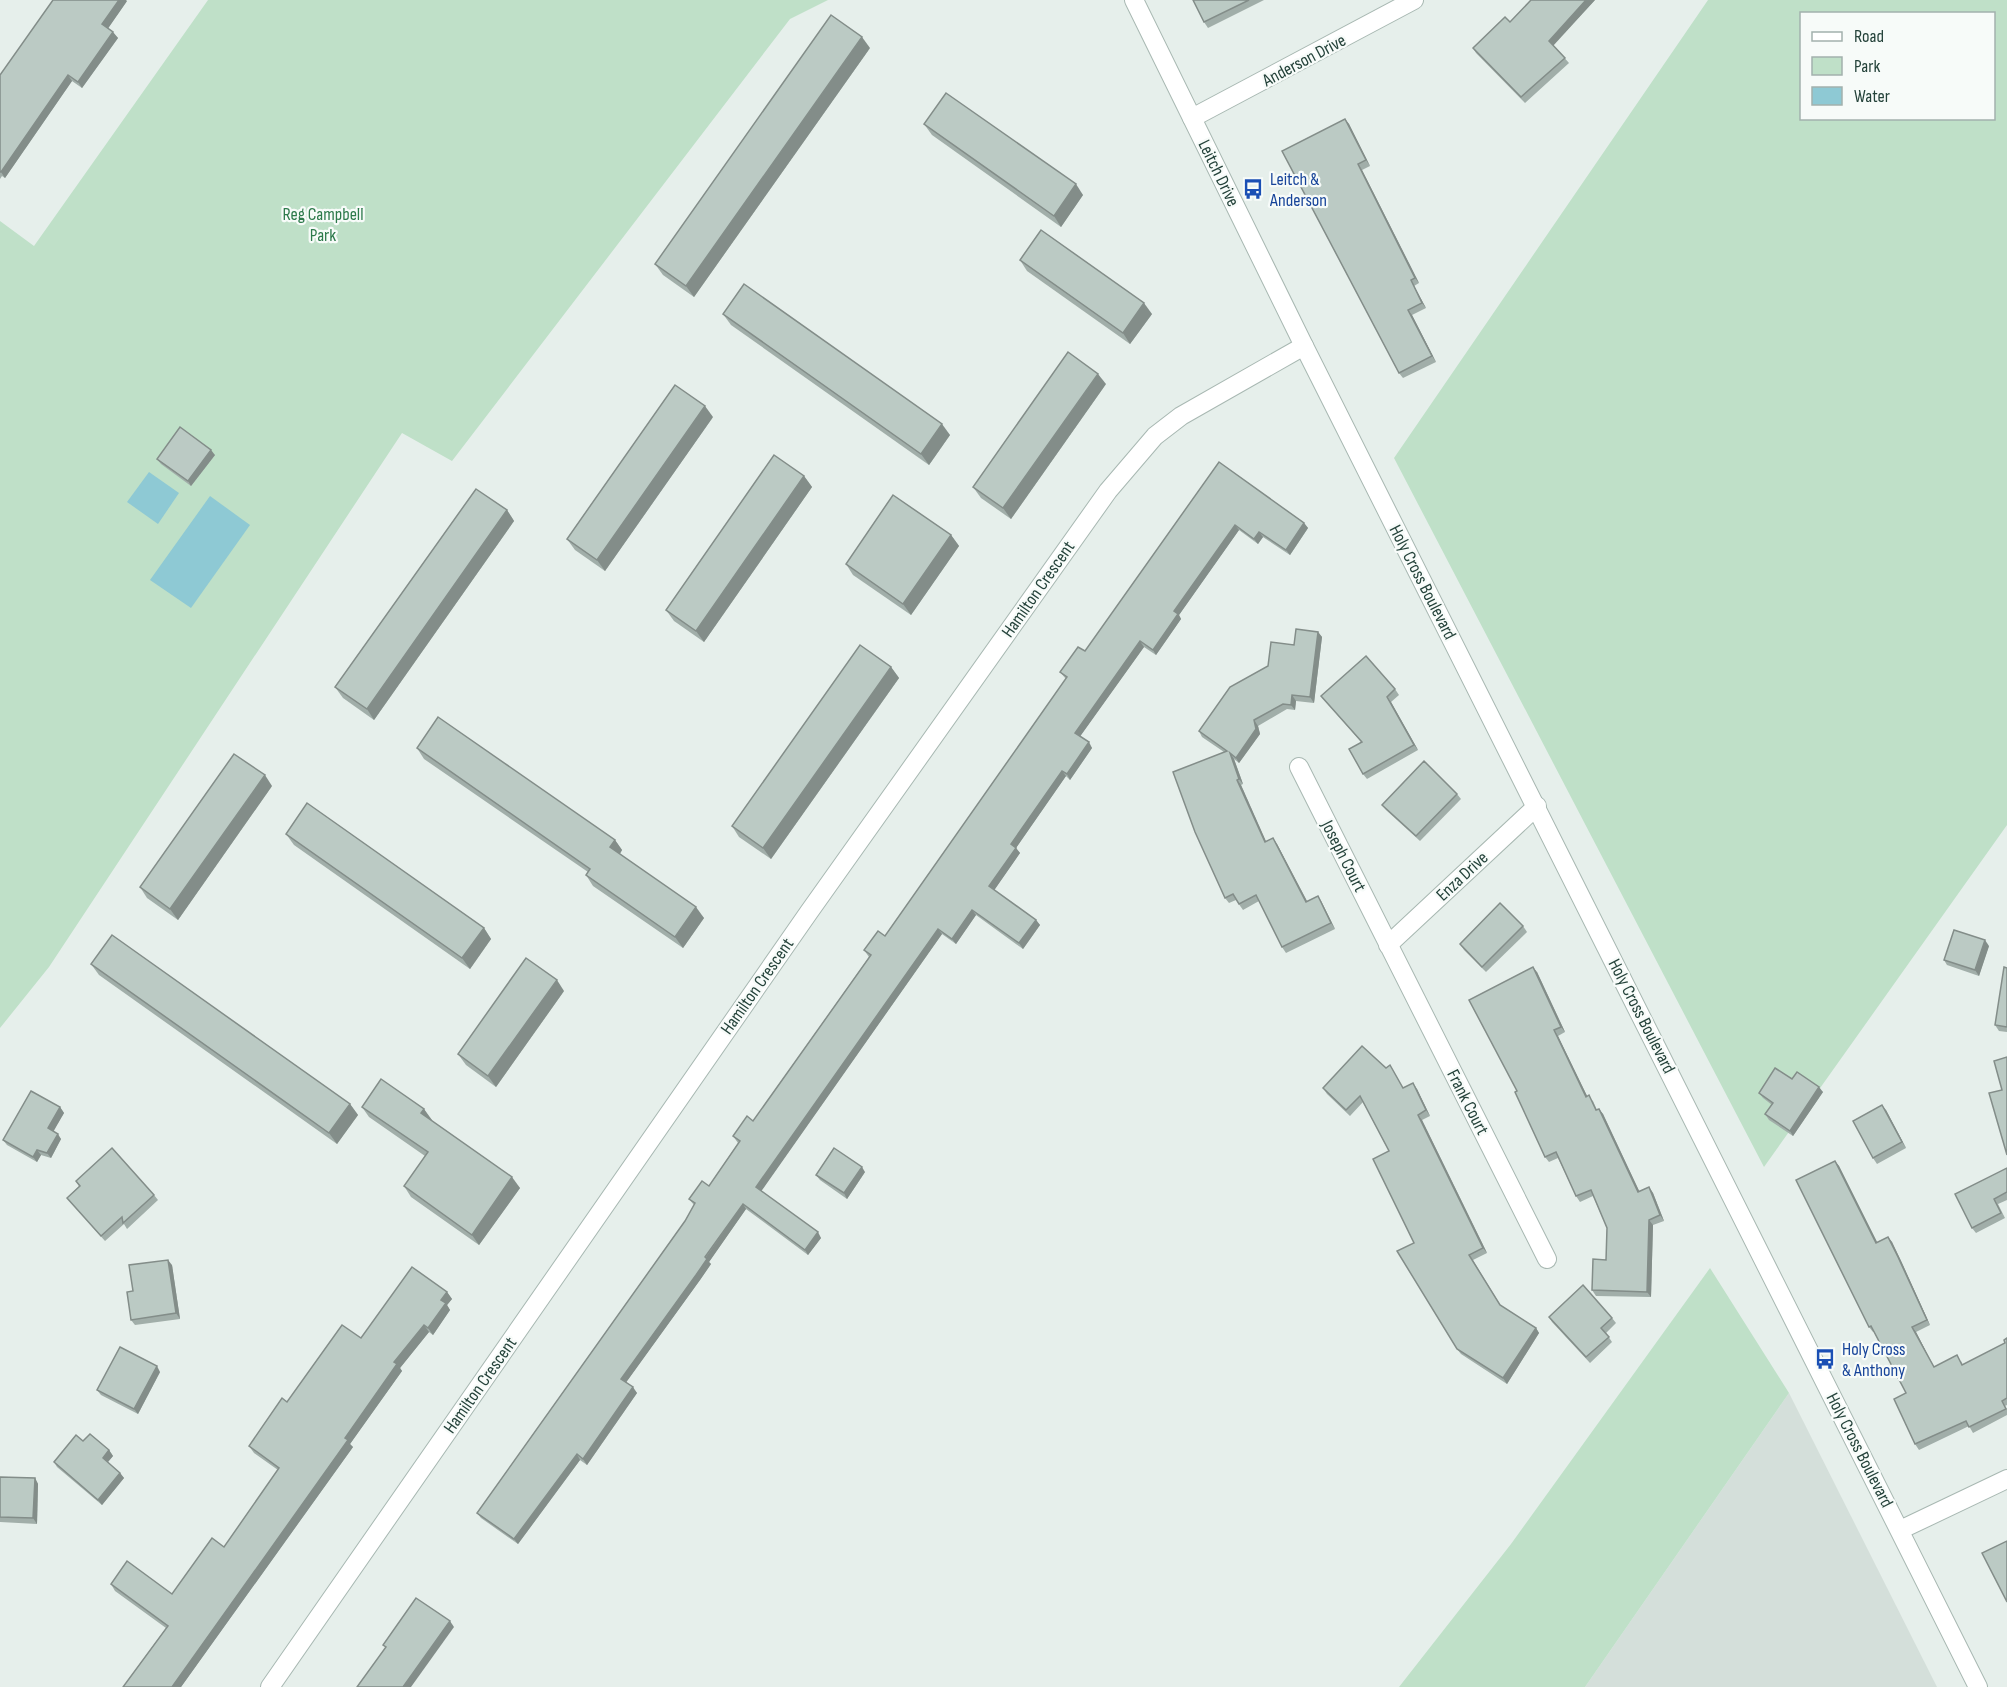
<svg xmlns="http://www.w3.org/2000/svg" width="2007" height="1687" viewBox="0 0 2007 1687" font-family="'Sofia Sans Condensed',sans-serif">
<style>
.built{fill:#d4dfda}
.green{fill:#bfe0c8;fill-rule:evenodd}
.water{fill:#8ec9d4}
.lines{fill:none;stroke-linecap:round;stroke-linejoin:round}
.minor-casing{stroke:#a8b8b2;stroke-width:20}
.minor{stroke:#fff;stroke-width:18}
.wall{fill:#a1aea9}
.shaded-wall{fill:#838d89}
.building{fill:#bbcac4;stroke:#838d89;stroke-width:1.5}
.labels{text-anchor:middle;stroke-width:4.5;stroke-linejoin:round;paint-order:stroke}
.street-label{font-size:18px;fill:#24423a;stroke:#f7fbf9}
.transit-label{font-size:18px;fill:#164399;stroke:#f7fbf9;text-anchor:start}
.park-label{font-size:18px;fill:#2d7a4b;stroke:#f7fbf9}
</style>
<rect width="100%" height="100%" fill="#e6efeb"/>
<polygon class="built" points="1789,1393 1937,1687 1585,1687"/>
<g class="green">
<polygon points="208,0 828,0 790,19 452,461 402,433 49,967 0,1028 0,221 34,246"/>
<path d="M1708,0H2007V825L1764,1167L1394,458ZM1802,14H1994V118H1802Z"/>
<polygon points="1710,1268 1789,1393 1585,1687 1399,1687 1511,1544"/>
</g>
<g class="water">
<polygon points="149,472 179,493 158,524 127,502"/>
<polygon points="210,496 250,525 191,608 150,580"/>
</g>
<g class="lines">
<g class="minor-casing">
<g id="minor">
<polyline points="1134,0 1304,346 1978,1687"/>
<polyline points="1192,118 1414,0"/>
<polyline points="1299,767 1547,1259"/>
<polyline points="1388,945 1537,806"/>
<polyline points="1900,1530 2007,1479"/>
<polyline points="270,1687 809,912 1108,491 1155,436 1181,416 1304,346"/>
</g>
</g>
<use href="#minor" class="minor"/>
</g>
<g class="wall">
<polygon points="1193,0 1264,0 1208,28 1204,22"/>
<polygon points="1531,0 1595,0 1553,45 1569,63 1525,103 1476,53 1473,48 1510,22"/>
<polygon points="127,1 108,28 118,38 82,88 72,81 5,178 2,176 0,179 0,75"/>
<polygon points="870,48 694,297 663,275 655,264"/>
<polygon points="1345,119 1349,124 1370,166 1362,170 1419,283 1414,286 1426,308 1412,315 1436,362 1403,378 1399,373"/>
<polygon points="924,124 1083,195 1061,227 932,135"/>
<polygon points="1020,260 1152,314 1130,344 1027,271"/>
<polygon points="723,314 950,435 929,465 731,325"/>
<polygon points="1106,384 1011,519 981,498 973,487"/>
<polygon points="713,417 605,571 575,550 567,539"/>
<polygon points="215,455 191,486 161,464 157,459"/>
<polygon points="1219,462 1304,523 1308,528 1290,555 1263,537 1258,544 1239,530 1179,615 1181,619 1156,655 1144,647 1080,736 1092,748 1070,780 1066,776 1016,848 1020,853 994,890 1036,920 1040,925 1023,949 976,915 956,944 942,934 761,1191 821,1238 808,1255 746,1209 709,1262 711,1264 700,1280 626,1382 637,1393 587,1465 580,1460 518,1544 481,1518 477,1513 685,1221 694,1205 689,1199 709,1186 738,1143 733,1136 753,1121 869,957 864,950 885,936 1066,679 1060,672 1085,651"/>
<polygon points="804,476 812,487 704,642 674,621 666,610"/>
<polygon points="507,510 514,521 374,720 343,698 335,687"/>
<polygon points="951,535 959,546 911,615 853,575 846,564"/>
<polygon points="1318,632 1322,637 1314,703 1296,701 1295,710 1287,709 1258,726 1260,734 1239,763 1234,759 1243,784 1241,785 1266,842 1277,844 1307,901 1318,896 1321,901 1335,929 1286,953 1282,947 1259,901 1243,910 1236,900 1229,903 1225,898 1224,752 1202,737 1199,731 1268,666 1294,645"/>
<polygon points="891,667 899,678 771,859 739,837 732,826"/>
<polygon points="1395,689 1399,695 1391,702 1418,750 1367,779 1363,774 1361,742 1321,696"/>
<polygon points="417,748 615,840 622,850 620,854 704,918 683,948 593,886 586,875 588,872 424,759"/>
<polygon points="272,786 178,920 147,898 140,887"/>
<polygon points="1457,794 1461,799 1420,841 1386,810 1382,805"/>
<polygon points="286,834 484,928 491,939 470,969 294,845"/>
<polygon points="1523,926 1527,932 1486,972 1464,950 1460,944"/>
<polygon points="1989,946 1979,976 1947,965 1944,960"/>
<polygon points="91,964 350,1104 358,1115 337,1144 99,975"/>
<polygon points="2007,968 2007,1032 1999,1031 1995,1025"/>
<polygon points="1537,972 1565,1032 1558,1036 1587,1096 1593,1101 1597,1110 1599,1109 1603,1114 1639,1191 1649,1187 1653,1193 1664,1221 1653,1225 1651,1297 1596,1296 1592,1290 1606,1260 1607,1228 1593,1196 1580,1202 1576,1196 1558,1158 1549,1162 1545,1157 1517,1091"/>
<polygon points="564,991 496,1087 466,1065 458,1054"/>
<polygon points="1390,1065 1403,1088 1417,1089 1430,1116 1422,1120 1487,1253 1473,1260 1501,1306 1536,1328 1539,1333 1507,1384 1461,1354 1457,1349 1414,1243 1389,1151 1363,1102 1350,1116 1327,1094 1323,1088 1386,1068"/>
<polygon points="1792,1079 1823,1092 1793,1136 1769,1120 1765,1114 1772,1105 1763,1098 1759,1093"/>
<polygon points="60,1107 64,1113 53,1131 61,1139 51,1158 41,1155 37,1162 7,1145 3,1140"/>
<polygon points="362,1107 424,1109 431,1121 520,1188 479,1245 411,1197 404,1186 425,1156 369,1117"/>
<polygon points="1886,1110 1906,1148 1877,1164 1873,1158"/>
<polygon points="1835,1161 1839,1166 1877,1242 1888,1237 1892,1242 1902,1263 1930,1325 1916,1332 1934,1367 1961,1361 1963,1365 2005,1343 2007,1338 2007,1405 2005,1406 2007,1409 2007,1415 1973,1433 1969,1426 1919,1450 1915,1444 1906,1393 1874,1332 1873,1332 1869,1327"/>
<polygon points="2007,1168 2007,1200 1998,1204 2005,1218 1976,1233 1972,1228"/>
<polygon points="865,1172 847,1199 820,1180 816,1175"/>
<polygon points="76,1181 154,1195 158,1200 127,1229 124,1224 105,1241 67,1198 79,1186"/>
<polygon points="172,1265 180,1319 135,1325 131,1320 133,1291"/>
<polygon points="447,1292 452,1299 447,1305 450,1310 433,1335 429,1332 400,1368 402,1371 350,1444 353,1447 181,1687 123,1687 166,1628 115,1591 111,1584 172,1594 224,1547 278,1470 254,1453 249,1446 287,1402 361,1338"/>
<polygon points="1549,1317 1612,1318 1616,1323 1606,1333 1612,1342 1590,1363 1552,1322"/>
<polygon points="160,1372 138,1414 101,1395 97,1390"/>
<polygon points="83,1441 109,1450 113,1456 108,1462 120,1473 124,1478 102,1505 57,1467 54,1462"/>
<polygon points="0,1477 35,1478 38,1484 37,1524 0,1522"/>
</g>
<g class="shaded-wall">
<polygon points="119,0 126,0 127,1 107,30 102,24"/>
<polygon points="1586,0 1595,0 1553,46 1549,41"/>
<polygon points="113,32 118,38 82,88 78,82"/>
<polygon points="862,37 870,48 694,297 686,286"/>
<polygon points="68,75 72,81 5,178 1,172"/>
<polygon points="1345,119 1349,124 1370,166 1366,160"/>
<polygon points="1358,164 1362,170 1419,283 1415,278"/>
<polygon points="1076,184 1083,195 1061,227 1054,216"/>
<polygon points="1411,280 1414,286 1426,308 1422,303"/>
<polygon points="1144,303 1152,314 1130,344 1123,333"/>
<polygon points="1408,310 1412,315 1436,362 1432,356"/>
<polygon points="1098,374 1106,384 1011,519 1003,508"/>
<polygon points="705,406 713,417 605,571 597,560"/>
<polygon points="942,424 950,435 929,465 921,454"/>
<polygon points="211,450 215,455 191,486 188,481"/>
<polygon points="804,476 812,487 704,642 696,631"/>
<polygon points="507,510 514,521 374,720 367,709"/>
<polygon points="1304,523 1308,528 1290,555 1286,550"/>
<polygon points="1235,525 1239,530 1179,615 1181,619 1156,655 1153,650 1174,611"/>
<polygon points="1259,532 1263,537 1258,544 1254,539"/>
<polygon points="951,535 959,546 911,615 903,604"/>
<polygon points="1318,632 1322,637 1314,703 1310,697"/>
<polygon points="1140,641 1144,647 1079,738 1075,733"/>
<polygon points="891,667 899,678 771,859 763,848"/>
<polygon points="1292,695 1296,701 1295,710 1291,705"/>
<polygon points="1387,697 1391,702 1418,750 1414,745"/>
<polygon points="1254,720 1258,726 1260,734 1239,763 1236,758"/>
<polygon points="1089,742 1092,748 1070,780 1067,774"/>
<polygon points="1230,753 1234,759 1243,784 1239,779"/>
<polygon points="1062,771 1066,776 1016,848 1020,853 993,892 989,886 1011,844"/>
<polygon points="265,775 272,786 178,920 170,909"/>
<polygon points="1237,780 1241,785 1269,848 1265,842"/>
<polygon points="1273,838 1277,844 1310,907 1306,902"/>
<polygon points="615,840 622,850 617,858 610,847"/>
<polygon points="1318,896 1321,901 1335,929 1331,923"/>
<polygon points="696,907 704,918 683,948 675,937"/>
<polygon points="972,910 976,915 956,944 952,939"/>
<polygon points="1036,920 1040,925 1023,949 1019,943"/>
<polygon points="484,928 491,939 470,969 462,958"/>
<polygon points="938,929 942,934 760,1193 756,1187"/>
<polygon points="1985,940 1989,946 1979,976 1975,970"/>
<polygon points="1533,967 1537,972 1565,1032 1561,1027"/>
<polygon points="557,980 564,991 496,1087 488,1076"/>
<polygon points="1554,1030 1558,1036 1590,1102 1586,1097"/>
<polygon points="1413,1083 1417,1089 1430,1116 1426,1110"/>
<polygon points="1819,1087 1823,1092 1793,1136 1790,1131"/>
<polygon points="350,1104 358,1115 337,1144 329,1133"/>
<polygon points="1882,1105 1886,1110 1906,1148 1902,1142"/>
<polygon points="60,1107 64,1113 52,1134 48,1128"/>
<polygon points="424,1109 432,1120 429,1124 421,1113"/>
<polygon points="1599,1109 1603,1114 1642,1197 1638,1192"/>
<polygon points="1418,1115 1422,1120 1487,1253 1483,1248"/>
<polygon points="58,1134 61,1139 51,1158 47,1153"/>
<polygon points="37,1150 41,1155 37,1162 33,1157"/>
<polygon points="1835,1161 1839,1166 1880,1248 1876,1243"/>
<polygon points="862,1167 865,1172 847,1199 844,1193"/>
<polygon points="512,1177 520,1188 479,1245 472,1235"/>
<polygon points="1649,1187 1653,1193 1664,1221 1660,1215"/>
<polygon points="743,1204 746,1209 709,1262 711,1264 700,1280 625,1384 621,1379"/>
<polygon points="1649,1220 1653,1225 1651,1297 1647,1292"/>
<polygon points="818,1232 821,1238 808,1255 805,1250"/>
<polygon points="1888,1237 1892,1242 1902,1263 1930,1325 1927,1320"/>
<polygon points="168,1260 172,1265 180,1319 176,1313"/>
<polygon points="447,1292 452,1299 447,1305 450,1310 433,1335 428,1328 441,1300"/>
<polygon points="424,1325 429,1332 400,1368 402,1371 350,1444 353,1447 181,1687 172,1687 345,1438 394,1362"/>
<polygon points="1912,1327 1916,1332 1937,1373 1934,1367"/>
<polygon points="1536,1328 1539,1333 1507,1384 1503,1378"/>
<polygon points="157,1366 160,1372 138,1414 134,1409"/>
<polygon points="633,1387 637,1393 587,1465 583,1459"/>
<polygon points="109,1450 113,1456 107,1463 103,1458"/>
<polygon points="577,1454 580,1460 518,1544 514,1539"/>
<polygon points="120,1473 124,1478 102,1505 98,1500"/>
<polygon points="35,1478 38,1484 37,1524 33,1518"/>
<polygon points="450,1621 454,1627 411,1687 403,1687"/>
</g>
<g class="building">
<polygon points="53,0 119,0 102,24 113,32 78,82 68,75 1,172 0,172 0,75"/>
<polygon points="1193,0 1249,0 1204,22"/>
<polygon points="1531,0 1586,0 1549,41 1565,58 1521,97 1473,48 1505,17 1510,22"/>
<polygon points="831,15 862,37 686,286 655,264"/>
<polygon points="946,93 1076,184 1054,216 924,124"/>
<polygon points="1345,119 1366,160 1358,164 1415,278 1411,280 1422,303 1408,310 1432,356 1399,373 1282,151"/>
<polygon points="1041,230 1144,303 1123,333 1020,260"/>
<polygon points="744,284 942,424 921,454 723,314"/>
<polygon points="1068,352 1098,374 1003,508 973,487"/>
<polygon points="675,385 705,406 597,560 567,539"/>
<polygon points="180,427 211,450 188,481 157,459"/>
<polygon points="774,455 804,476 696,631 666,610"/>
<polygon points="1219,462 1304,523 1286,550 1259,532 1254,539 1235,525 1174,611 1178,614 1153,650 1140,641 1075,733 1089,742 1067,774 1062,771 1011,844 1016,848 989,886 1036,920 1019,943 972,910 952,939 938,929 756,1187 818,1232 805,1250 743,1204 705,1257 707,1259 696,1275 621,1379 633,1387 583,1459 577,1454 514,1539 477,1513 685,1221 695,1203 689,1199 702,1181 709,1186 740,1141 733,1136 747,1116 753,1121 871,955 864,950 878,931 885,936 1067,677 1060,672 1078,647 1085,651"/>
<polygon points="476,489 507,510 367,709 335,687"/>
<polygon points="893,495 951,535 903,604 846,564"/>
<polygon points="1296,629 1318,632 1310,697 1292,695 1291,705 1283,704 1254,720 1256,729 1236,758 1230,753 1239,779 1237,780 1265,842 1273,838 1306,902 1318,896 1331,923 1282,947 1256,895 1239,904 1233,894 1225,898 1195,832 1173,772 1227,751 1199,731 1230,687 1268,666 1271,642 1294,645"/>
<polygon points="860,645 891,667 763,848 732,826"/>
<polygon points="1366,656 1395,689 1387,697 1414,745 1363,774 1349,749 1362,742 1321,696"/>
<polygon points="438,717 615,840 610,847 696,907 675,937 586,875 590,869 417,748"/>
<polygon points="234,754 265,775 170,909 140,887"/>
<polygon points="1424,761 1457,794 1416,836 1382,805"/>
<polygon points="307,803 484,928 462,958 286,834"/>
<polygon points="1500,903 1523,926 1482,967 1460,944"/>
<polygon points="1954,930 1985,940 1975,970 1944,960"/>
<polygon points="112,935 350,1104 329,1133 91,964"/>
<polygon points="526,958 557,980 488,1076 458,1054"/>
<polygon points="1533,967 1561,1027 1554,1030 1586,1097 1589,1095 1596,1110 1599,1109 1638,1192 1649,1187 1660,1215 1649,1220 1647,1292 1592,1290 1593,1259 1606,1260 1607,1228 1591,1190 1576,1196 1556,1152 1545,1157 1515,1092 1517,1091 1469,1000"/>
<polygon points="2004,967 2007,968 2007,1027 1995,1025"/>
<polygon points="1362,1046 1386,1068 1390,1065 1403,1088 1413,1083 1426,1110 1418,1115 1483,1248 1469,1255 1500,1305 1536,1328 1503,1378 1457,1349 1397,1251 1414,1243 1373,1159 1389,1151 1360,1096 1346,1110 1323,1088"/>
<polygon points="2007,1057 2007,1155 1989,1093 2002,1090 1994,1061"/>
<polygon points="1775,1068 1792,1079 1797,1072 1819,1087 1790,1131 1765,1114 1773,1103 1759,1093"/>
<polygon points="381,1079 424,1109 421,1113 512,1177 472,1235 404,1186 428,1152 362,1107"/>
<polygon points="31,1091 60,1107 48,1128 58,1134 47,1153 37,1150 33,1157 3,1140"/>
<polygon points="1882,1105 1902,1142 1873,1158 1853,1121"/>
<polygon points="112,1148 154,1195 123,1223 122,1217 101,1236 67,1198 80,1186 76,1181"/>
<polygon points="834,1148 862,1167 844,1193 816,1175"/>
<polygon points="1835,1161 1876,1243 1888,1237 1898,1257 1927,1320 1912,1327 1934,1367 1957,1355 1962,1365 2005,1343 2004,1340 2007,1338 2007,1398 2002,1401 2006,1409 1969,1427 1966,1421 1915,1444 1894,1399 1906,1393 1871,1326 1869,1327 1796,1180"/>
<polygon points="2007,1168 2007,1192 1994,1199 2001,1213 1972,1228 1955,1194"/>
<polygon points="168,1260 176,1313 131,1320 127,1292 133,1291 129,1265"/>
<polygon points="412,1267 447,1292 441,1300 446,1303 428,1328 424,1325 394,1362 397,1364 345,1438 348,1440 172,1687 123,1687 168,1626 111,1584 127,1561 172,1594 212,1538 224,1547 279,1468 249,1446 282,1398 287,1402 342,1325 361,1338"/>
<polygon points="1583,1285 1612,1318 1601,1328 1609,1337 1586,1357 1549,1317"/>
<polygon points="120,1347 157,1366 134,1409 97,1390"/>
<polygon points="90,1434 109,1450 103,1458 120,1473 98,1500 54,1462 76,1435 83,1441"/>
<polygon points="0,1477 35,1478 33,1518 0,1517"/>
<polygon points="2007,1541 2007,1602 1982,1553"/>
<polygon points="416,1598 450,1621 403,1687 357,1687 386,1647 383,1645"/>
</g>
<defs>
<g id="bus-bare" transform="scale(1.62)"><path d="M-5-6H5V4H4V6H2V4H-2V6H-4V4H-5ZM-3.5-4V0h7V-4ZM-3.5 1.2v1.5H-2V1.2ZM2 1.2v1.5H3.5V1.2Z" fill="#1a4fb4" stroke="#f7fbf9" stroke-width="2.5" paint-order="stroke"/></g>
</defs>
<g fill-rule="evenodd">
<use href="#bus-bare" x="1253" y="189"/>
<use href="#bus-bare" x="1825" y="1359"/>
</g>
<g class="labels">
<g class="street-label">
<text transform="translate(1304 60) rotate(-28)" y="6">Anderson Drive</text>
<text transform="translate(1219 173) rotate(64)" y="6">Leitch Drive</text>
<text transform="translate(1423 582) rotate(63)" y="6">Holy Cross Boulevard</text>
<text transform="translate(1038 589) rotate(-55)" y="6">Hamilton Crescent</text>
<text transform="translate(1344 856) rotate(63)" y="6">Joseph Court</text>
<text transform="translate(1462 876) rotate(-43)" y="6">Enza Drive</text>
<text transform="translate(757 986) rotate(-55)" y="6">Hamilton Crescent</text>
<text transform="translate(1642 1016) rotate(63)" y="6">Holy Cross Boulevard</text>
<text transform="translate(1468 1102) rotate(63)" y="6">Frank Court</text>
<text transform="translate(480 1385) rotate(-55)" y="6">Hamilton Crescent</text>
<text transform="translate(1860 1450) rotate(63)" y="6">Holy Cross Boulevard</text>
</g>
<g class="transit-label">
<text x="1270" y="185">Leitch &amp;<tspan x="1270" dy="21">Anderson</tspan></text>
<text x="1842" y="1355">Holy Cross<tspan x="1842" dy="21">&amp; Anthony</tspan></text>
</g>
<g class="park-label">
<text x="323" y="220">Reg Campbell<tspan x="323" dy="21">Park</tspan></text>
</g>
</g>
<rect x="1800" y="12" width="195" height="108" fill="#f7fbf9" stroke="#a3b1ad" stroke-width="1.5"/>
<rect x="1812" y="32" width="30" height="9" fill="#ffffff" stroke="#a3b1ad" stroke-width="1.5"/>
<text x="1854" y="42" font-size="18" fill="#24423a">Road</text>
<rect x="1812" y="57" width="30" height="18" fill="#bfe0c8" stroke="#a3b1ad" stroke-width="1.5"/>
<text x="1854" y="72" font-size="18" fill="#24423a">Park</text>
<rect x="1812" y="87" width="30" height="18" fill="#8ec9d4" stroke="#a3b1ad" stroke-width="1.5"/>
<text x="1854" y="102" font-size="18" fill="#24423a">Water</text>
</svg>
